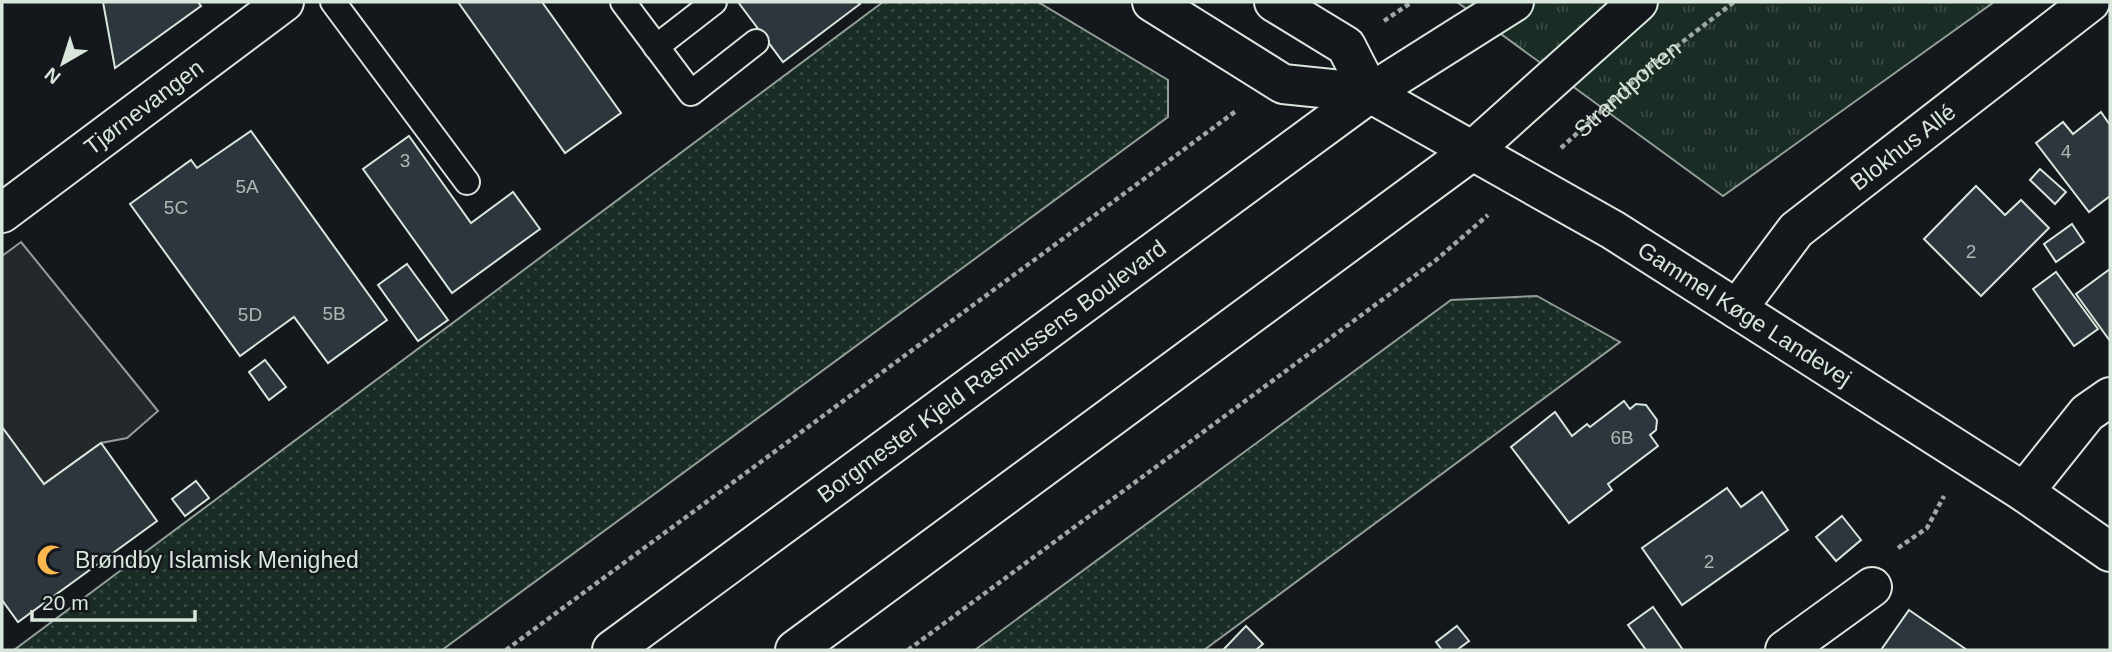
<svg xmlns="http://www.w3.org/2000/svg" width="2112" height="652" viewBox="0 0 2112 652" font-family="Helvetica,sans-serif">
<style>
.grass{fill:url(#grass-dots);stroke:#939e99;stroke-width:2}
.park{fill:url(#park-tufts);stroke:#939e99;stroke-width:2}
.parking{fill:#24282b;stroke:#939e99;stroke-width:2}
.building{fill:#2c363c;stroke:#d8e6dc;stroke-width:2}
.lines{fill:none;stroke-linecap:round;stroke-linejoin:round}
.lane-casing{stroke:#d8e6dc;stroke-width:28}
.street-casing{stroke:#d8e6dc;stroke-width:42}
.secondary-casing{stroke:#d8e6dc;stroke-width:42}
.path{stroke:#9da8a2;stroke-width:4.5;stroke-dasharray:5 3.5;stroke-linecap:butt}
.lane{stroke:#14181c;stroke-width:24}
.street{stroke:#14181c;stroke-width:38}
.secondary{stroke:#14181c;stroke-width:38}
.labels{text-anchor:middle;stroke-width:5;stroke-linejoin:round;paint-order:stroke}
.number-label{font-size:19px;fill:#adbab4}
.street-label{font-size:23px;fill:#d8e6dc;stroke:#14181c}
.poi-label{font-size:23px;fill:#d8e6dc;stroke:#14181c;text-anchor:start}
</style>
<defs>
<pattern id="grass-dots" width="8" height="8" patternUnits="userSpaceOnUse" patternTransform="scale(1.75)"><rect width="8" height="8" fill="#1a2d24"/><path d="M2 2h.1M6 6h.1" fill="none" stroke="#3b4b43" stroke-width="1.8" stroke-linecap="round"/></pattern>
<pattern id="park-tufts" width="24" height="20" patternUnits="userSpaceOnUse" patternTransform="scale(1.75)"><rect width="24" height="20" fill="#1a2d24"/><path d="M3 7l-1-3M5 7V3M7 7l1-3M15 17l-1-3M17 17v-4M19 17l1-3" fill="none" stroke="#3b4b43"/></pattern>
</defs>
<rect width="100%" height="100%" fill="#14181c"/>
<g class="grass">
<polygon points="883,2 1038,2 1168,80 1168,117 442,650 14,650"/>
<polygon points="1537,296 1620,342 1204,650 975,650 1451,300"/>
</g>
<polygon class="park" points="1457,2 1994,2 1723,196"/>
<polygon class="parking" points="21,242 158,411 127,438 101,443 44,484 2,427 2,256"/>
<g class="building">
<polygon points="103,2 198,2 201,6 115,68"/>
<polygon points="458,2 542,2 621,113 565,153"/>
<polygon points="738,2 858,2 860,4 783,62"/>
<polygon points="2101,112 2110,125 2110,196 2089,212 2036,143 2063,122 2073,134"/>
<polygon points="251,131 387,320 328,363 294,317 240,356 130,204 191,160 197,168"/>
<polygon points="409,136 471,223 513,192 540,229 452,293 363,169"/>
<polygon points="2040,169 2066,192 2055,204 2030,180"/>
<polygon points="1976,186 2005,215 2021,200 2049,228 1981,296 1924,239"/>
<polygon points="2072,224 2084,242 2056,262 2044,244"/>
<polygon points="407,264 448,320 418,341 378,285"/>
<polygon points="2110,269 2110,341 2076,294"/>
<polygon points="2056,272 2098,329 2074,346 2033,289"/>
<polygon points="265,360 286,387 269,400 249,372"/>
<polygon points="1624,401 1630,409 1636,404 1646,405 1657,420 1656,430 1650,435 1658,446 1608,484 1612,490 1569,523 1511,447 1555,412 1572,436 1587,424 1590,427"/>
<polygon points="2,427 44,484 101,443 157,521 18,622 2,600"/>
<polygon points="196,481 209,498 185,516 172,499"/>
<polygon points="1727,488 1741,507 1762,492 1788,530 1682,605 1642,548"/>
<polygon points="1842,516 1861,540 1836,561 1816,537"/>
<polygon points="1653,607 1683,650 1646,650 1628,625"/>
<polygon points="1909,610 1967,650 1881,650"/>
<polygon points="1246,626 1263,644 1256,650 1223,650"/>
<polygon points="1457,626 1469,641 1457,650 1442,650 1436,642"/>
</g>
<g class="lines">
<g class="lane-casing">
<g id="lane">
<polyline points="333,2 467,182"/>
<polyline points="623,2 691,93 756,42"/>
<polyline points="656,47 714,2"/>
</g>
</g>
<g class="street-casing">
<g id="street">
<polyline points="1370,93 1514,2"/>
<polyline points="1472,151 1638,2"/>
<path id="s2" d="M2,213L284,2"/>
<path id="s3" d="M1737,309L1796,230L2090,2"/>
<polyline points="2024,492 2087,413 2110,397"/>
<polyline points="1785,650 1872,587"/>
</g>
</g>
<g class="secondary-casing">
<g id="secondary">
<path id="s4" d="M1152,2L1283,84L1370,93L1613,230L2024,492L2110,552"/>
<polyline points="1274,2 1346,46 1370,93"/>
<path id="s5" d="M612,650L1370,93"/>
<polyline points="795,650 1472,151"/>
</g>
</g>
<g class="path">
<polyline points="1384,21 1412,2"/>
<path id="s1" d="M1561,148L1646,70L1734,2"/>
<polyline points="1898,548 1927,528 1944,496"/>
<polyline points="506,650 1236,111"/>
<polyline points="908,650 1436,260 1488,215"/>
</g>
<use href="#lane" class="lane"/>
<use href="#street" class="street"/>
<use href="#secondary" class="secondary"/>
</g>
<defs>
<g id="mosque-bare" transform="scale(2.415)"><path d="M3.5-4.9A6 6 0 1 0 3.5 4.9A5 5 0 1 1 3.5-4.9Z" fill="#ffb74d" stroke="#14181c" stroke-width="2.5" paint-order="stroke"/></g>
</defs>
<g fill-rule="evenodd">
<use href="#mosque-bare" x="52" y="560"/>
</g>
<g class="labels">
<g class="number-label">
<text x="2066" y="158">4</text>
<text x="405" y="167">3</text>
<text x="247" y="193">5A</text>
<text x="176" y="214">5C</text>
<text x="1971" y="258">2</text>
<text x="334" y="320">5B</text>
<text x="250" y="321">5D</text>
<text x="1622" y="444">6B</text>
<text x="1709" y="568">2</text>
</g>
<g class="street-label">
<text dy="8" stroke="none"><textPath href="#s1" startOffset="89">Strandporten</textPath></text>
<text dy="8" stroke="none"><textPath href="#s2" startOffset="177">Tjørnevangen</textPath></text>
<text dy="8" stroke="none"><textPath href="#s3" startOffset="234">Blokhus Allé</textPath></text>
<text dy="8" stroke="none"><textPath href="#s4" startOffset="677">Gammel Køge Landevej</textPath></text>
<text dy="8" stroke="none"><textPath href="#s5" startOffset="471">Borgmester Kjeld Rasmussens Boulevard</textPath></text>
</g>
<g class="poi-label">
<text x="75" y="568">Brøndby Islamisk Menighed</text>
</g>
</g>
<rect width="2112" height="652" fill="none" stroke="#d8e6dc" stroke-width="7"/>
<g transform="translate(63 63) rotate(219)" stroke="#14181c" stroke-width="5" paint-order="stroke">
<path d="M0-5L12 26L0 18L-12 26Z" fill="#d8e6dc"/>
<text y="-10" font-size="19" font-weight="bold" text-anchor="middle" fill="#d8e6dc">N</text>
</g>
<path d="M32 610v10h163v-10" fill="none" stroke="#d8e6dc" stroke-width="3.5"/>
<text x="42" y="610" font-size="21" fill="#d8e6dc" stroke="#14181c" stroke-width="5" paint-order="stroke">20 m</text>
</svg>
